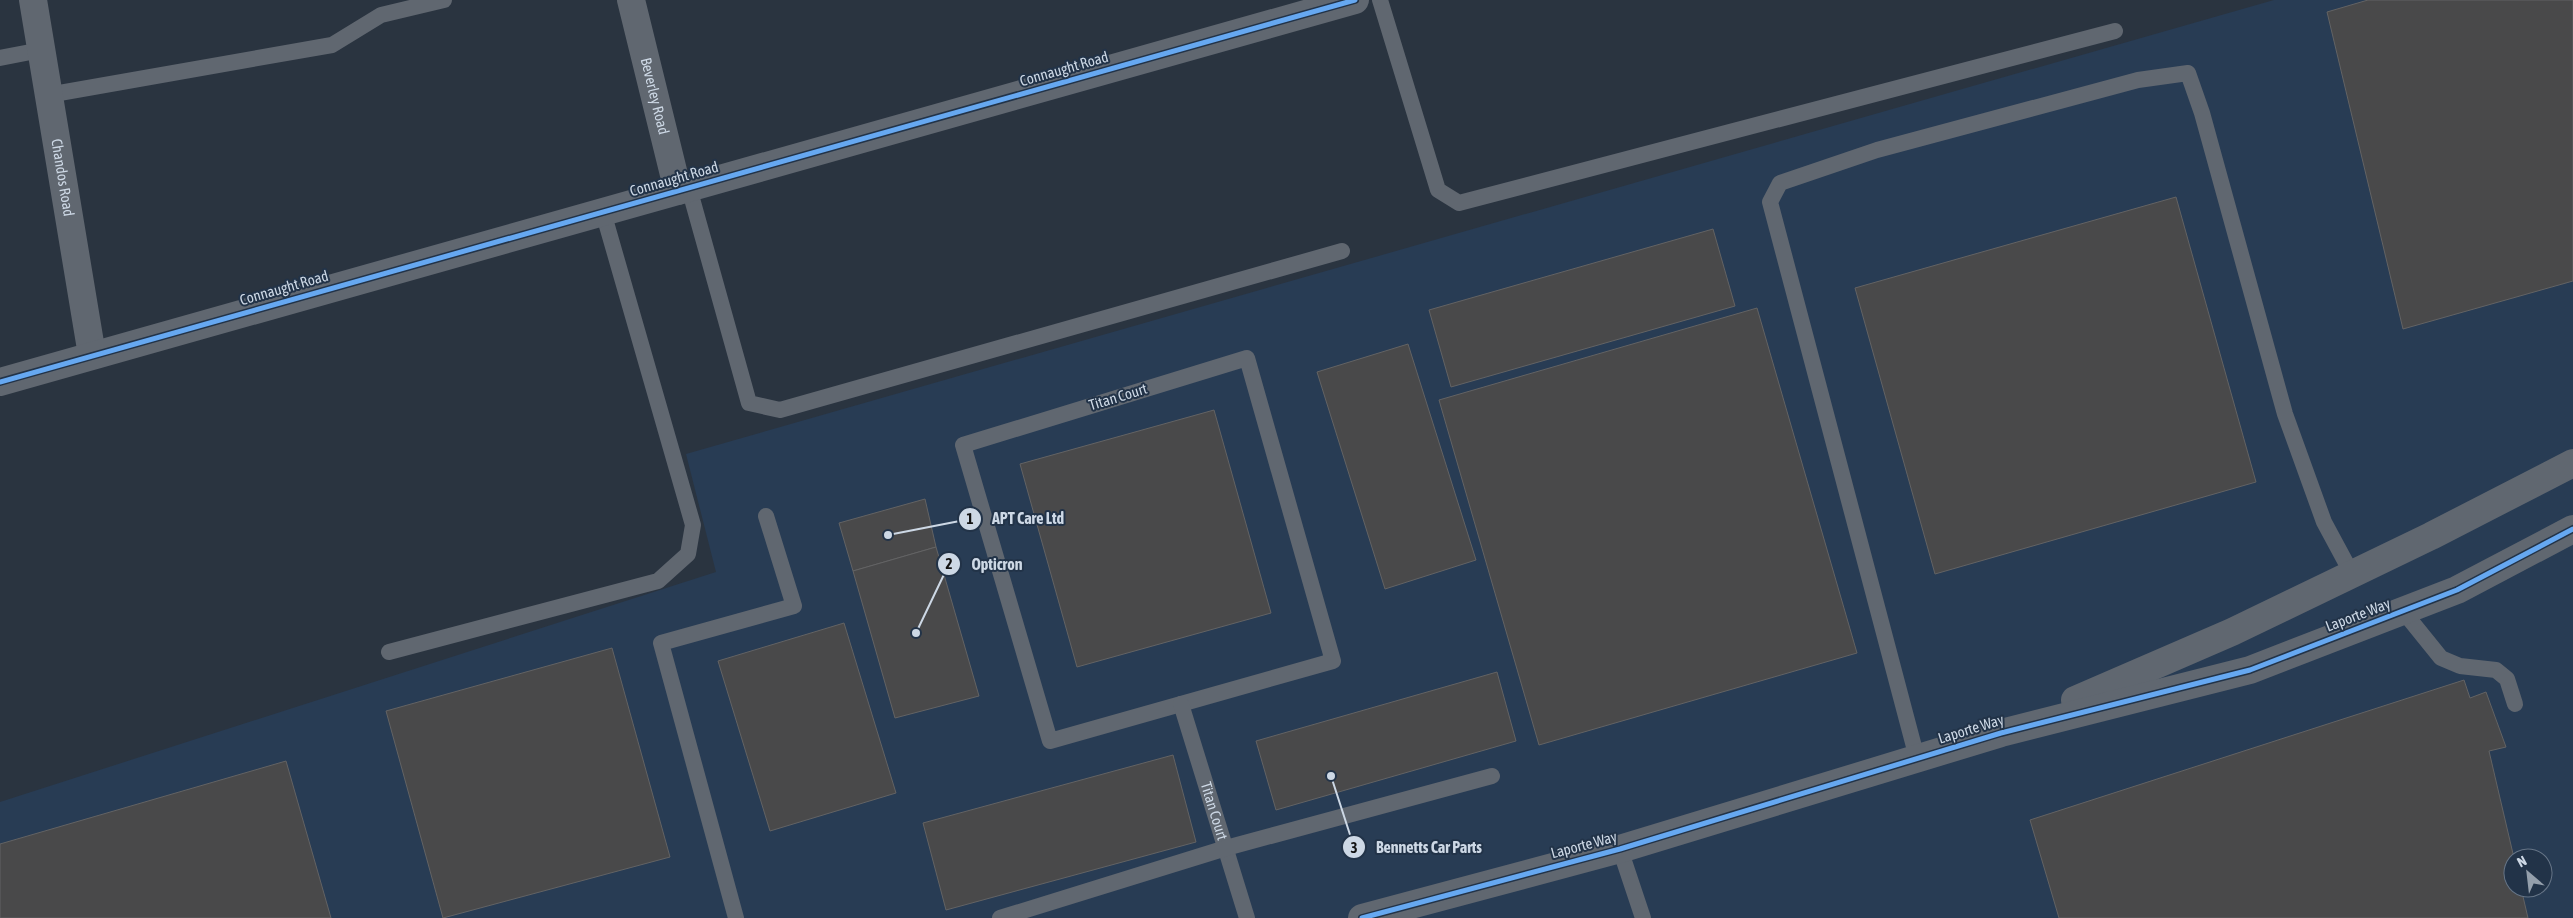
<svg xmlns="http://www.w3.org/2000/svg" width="2573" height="918" viewBox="0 0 2573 918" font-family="'Asap Condensed',sans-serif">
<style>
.built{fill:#283c54;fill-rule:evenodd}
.building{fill:#49494a;stroke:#636364}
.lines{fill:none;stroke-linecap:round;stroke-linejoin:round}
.lane{stroke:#606770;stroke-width:16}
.street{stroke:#606770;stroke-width:28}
.cycleway-casing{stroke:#223348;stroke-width:8}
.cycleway{stroke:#66a8f1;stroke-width:5}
.labels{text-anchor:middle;stroke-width:4;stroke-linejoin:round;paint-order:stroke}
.street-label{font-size:15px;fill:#cdd8e5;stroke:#223348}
.leader{fill:none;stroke:#cdd8e5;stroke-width:2}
.callout-dot{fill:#cdd8e5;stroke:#223348;stroke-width:2}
.mark-label{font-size:15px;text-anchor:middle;font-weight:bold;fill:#111}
.callout-label{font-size:16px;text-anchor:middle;font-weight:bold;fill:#cdd8e5;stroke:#223348;stroke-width:4;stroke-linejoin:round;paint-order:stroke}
</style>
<rect width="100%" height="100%" fill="#2a3440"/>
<path class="built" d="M2274,0H2573V918H0V802L716,572L686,454ZM2513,858H2543V888H2513Z"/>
<g class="building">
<polygon points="2368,0 2573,0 2573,281 2403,329 2327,12"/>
<polygon points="2176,197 2256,482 1935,574 1855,288"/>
<polygon points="1713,229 1735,306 1451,387 1429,310"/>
<polygon points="1757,308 1857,653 1539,745 1439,400"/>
<polygon points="1408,344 1476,560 1385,589 1317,372"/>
<polygon points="1214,410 1271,613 1077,667 1020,464"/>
<polygon points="925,499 936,547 853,571 839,523"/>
<polygon points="936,547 979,696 895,718 853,571"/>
<polygon points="844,623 896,793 770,831 718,661"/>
<polygon points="612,648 670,857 443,918 386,711"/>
<polygon points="1497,672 1516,741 1276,810 1256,741"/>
<polygon points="2464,680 2470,698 2486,692 2506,747 2489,751 2514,858 2513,888 2521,888 2528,918 2059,918 2030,820"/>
<polygon points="1173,755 1196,842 946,910 923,823"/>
<polygon points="286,761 331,918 0,918 0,844"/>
</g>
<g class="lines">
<g class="lane">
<polyline points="1380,0 1438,190 1459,203 2115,31"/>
<polyline points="0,58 41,50"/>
<polyline points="48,95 332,45 381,15 444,0"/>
<polyline points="689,188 749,403 780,410 1342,251"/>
<polygon points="1247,358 1333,661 1050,741 963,445"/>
<polyline points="2403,611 2441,658 2460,666 2496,670 2507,679 2515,704"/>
<polyline points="389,652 658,581 688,554 693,525 603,212"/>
<path id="s1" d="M1181,704L1247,918"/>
<polyline points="1917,758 1770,202 1780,183 1877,150 2138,80 2188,73 2202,113 2285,414 2324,522 2352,574"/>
<polyline points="1620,849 1643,918"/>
<polyline points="736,918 661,643 794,606 766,516"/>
<polyline points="1000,918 1226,848 1492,776"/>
</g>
<g class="street">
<path id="s2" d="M33,0L92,355"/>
<path id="s3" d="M631,0L678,191"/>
<polyline points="0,382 1355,0"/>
<polyline points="2075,700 2232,632 2431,536 2573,463"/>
<polyline points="1362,918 1620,849 2001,733 2250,670 2457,590 2573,529"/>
</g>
<g class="cycleway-casing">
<g id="cycleway">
<polyline points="0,382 1355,0"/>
<polyline points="1362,918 1620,849 2001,733 2250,670 2457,590 2573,529"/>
</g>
</g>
<use href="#cycleway" class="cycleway"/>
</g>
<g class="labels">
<g class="street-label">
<text transform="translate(1064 69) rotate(-16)" y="5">Connaught Road</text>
<text dy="5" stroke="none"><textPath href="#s3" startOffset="99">Beverley Road</textPath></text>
<text dy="5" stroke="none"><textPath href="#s2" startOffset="180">Chandos Road</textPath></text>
<text transform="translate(674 179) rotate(-16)" y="5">Connaught Road</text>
<text transform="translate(284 288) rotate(-16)" y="5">Connaught Road</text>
<text transform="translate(1118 397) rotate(-17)" y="5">Titan Court</text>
<text transform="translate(2358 615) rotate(-21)" y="5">Laporte Way</text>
<text transform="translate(1971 729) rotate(-17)" y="5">Laporte Way</text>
<text dy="5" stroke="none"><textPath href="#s1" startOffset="112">Titan Court</textPath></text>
<text transform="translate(1584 845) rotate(-15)" y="5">Laporte Way</text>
</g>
</g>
<path class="leader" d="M888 535L970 519M916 633L949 564M1331 776L1354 847"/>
<g class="callout-dot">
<circle cx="888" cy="535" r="5"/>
<circle cx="916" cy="633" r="5"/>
<circle cx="1331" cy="776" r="5"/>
<circle cx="970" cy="519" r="12"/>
<circle cx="949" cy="564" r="12"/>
<circle cx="1354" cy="847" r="12"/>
</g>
<g class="mark-label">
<text x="970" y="524">1</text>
<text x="949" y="569">2</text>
<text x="1354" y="853">3</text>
</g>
<g class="callout-label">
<text x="1028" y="524">APT Care Ltd</text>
<text x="997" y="570">Opticron</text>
<text x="1429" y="853">Bennetts Car Parts</text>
</g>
<g transform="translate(2528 873) rotate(332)"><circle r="24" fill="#223348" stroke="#667587"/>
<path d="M0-4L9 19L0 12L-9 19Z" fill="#949fab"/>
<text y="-8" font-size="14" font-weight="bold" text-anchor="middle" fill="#cdd8e5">N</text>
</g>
</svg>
